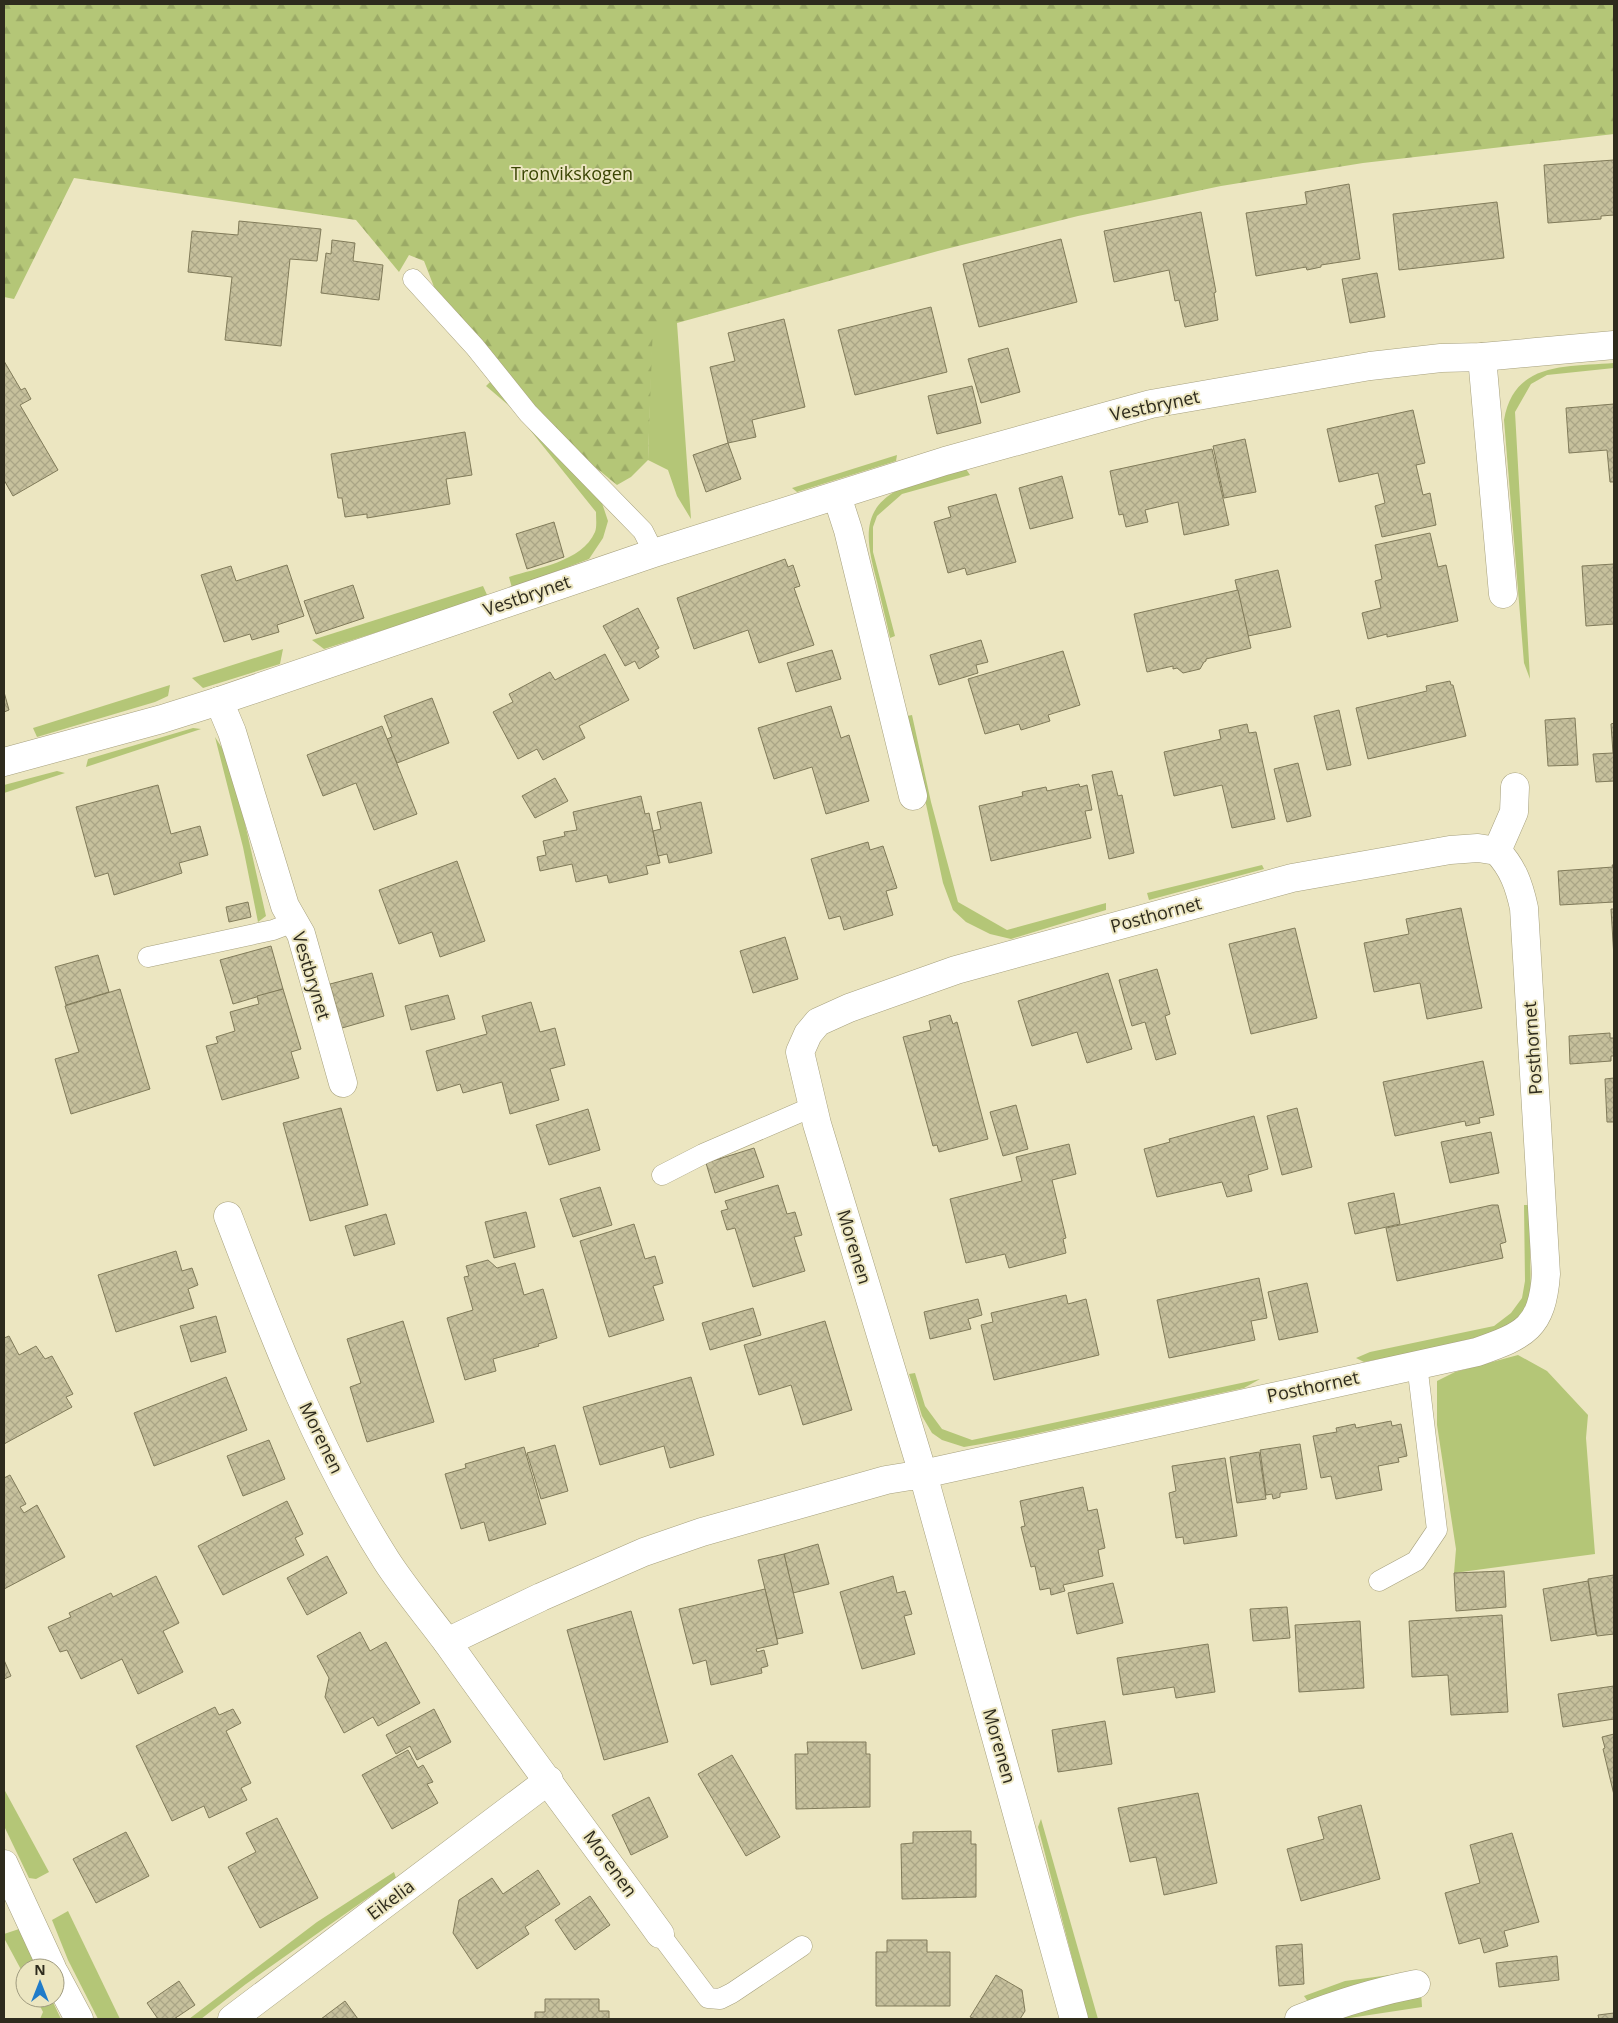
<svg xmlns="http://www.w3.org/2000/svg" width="1618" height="2023" viewBox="0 0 1618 2023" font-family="'Open Sans',sans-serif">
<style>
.green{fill:#b4c677}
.forest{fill:url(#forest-firs)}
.building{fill:url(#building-cross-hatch);stroke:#817b5a}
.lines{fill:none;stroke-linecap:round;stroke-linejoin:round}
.lane-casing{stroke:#a6a07d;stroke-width:21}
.street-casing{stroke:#a6a07d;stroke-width:29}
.lane{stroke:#fff;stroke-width:20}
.street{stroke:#fff;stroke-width:28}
.labels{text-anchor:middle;stroke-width:4;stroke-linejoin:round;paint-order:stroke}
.park-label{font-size:18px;fill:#3a4503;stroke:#ece6c1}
.street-label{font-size:18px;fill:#2e2b1d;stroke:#ece6c1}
</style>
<defs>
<pattern id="forest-firs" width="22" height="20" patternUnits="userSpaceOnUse" patternTransform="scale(1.25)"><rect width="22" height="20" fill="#b4c677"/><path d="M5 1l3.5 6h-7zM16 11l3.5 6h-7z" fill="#9baa66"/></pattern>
<pattern id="building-cross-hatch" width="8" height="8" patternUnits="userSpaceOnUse" patternTransform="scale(1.25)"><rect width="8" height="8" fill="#c6c09c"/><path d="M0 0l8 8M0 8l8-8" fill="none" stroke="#aaa586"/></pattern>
</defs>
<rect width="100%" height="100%" fill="#ece6c1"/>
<g class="green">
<polygon points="652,322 677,323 691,519 677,496 668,470 648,460"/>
<path d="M1614,363V368L1547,375L1531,384L1515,412L1530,679L1524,663L1504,420C1514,361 1567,367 1614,363Z"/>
<path d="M491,381L601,500L608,521L603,538L589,559L512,588L509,577C536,568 582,562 595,532C597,527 596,518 596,512L514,410L486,386Z"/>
<polygon points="897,455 896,461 797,492 792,488"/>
<path d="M966,469L970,475L902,494L877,516L873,527V552L895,636L890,638C886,619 881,601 877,582C868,547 858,512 896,491C917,481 944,476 966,469Z"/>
<polygon points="483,586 488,597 324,649 312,640"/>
<polygon points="283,649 280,664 203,688 192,678"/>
<polygon points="170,685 168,696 155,702 37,737 33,728"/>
<polygon points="912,715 931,802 958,902 1007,930 1106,903 1106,910 1011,939 990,934 966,922 953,910 943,883 907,716"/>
<polygon points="193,728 201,729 86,767 88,759"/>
<polygon points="215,737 231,762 266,916 258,922 243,847"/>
<polygon points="57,771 65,773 4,793 4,785"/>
<polygon points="1262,865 1264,869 1149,900 1147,893"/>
<polygon points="1524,1205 1529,1205 1531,1295 1525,1309 1517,1320 1487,1335 1410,1353 1364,1362 1356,1358 1370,1352 1494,1326 1511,1313 1522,1298 1525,1281"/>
<polygon points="1518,1355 1547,1371 1588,1415 1586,1438 1595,1554 1454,1573 1456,1549 1437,1425 1437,1381 1455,1372"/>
<polygon points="915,1373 925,1406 942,1429 972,1440 1260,1379 1244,1388 1016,1438 964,1447 942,1440 932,1433 922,1416 909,1374"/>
<polygon points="4,1789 49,1872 36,1879 29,1878 4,1826"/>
<polygon points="1041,1819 1098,2019 1088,2019 1038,1827"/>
<polygon points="394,1872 396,1878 246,1984 201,2019 189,2019 317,1922"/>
<polygon points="68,1911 120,2019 98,2019 68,1960 52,1920"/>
<polygon points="19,1929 37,1968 25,1968 25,1977 4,1938 4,1934"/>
<polygon points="1390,1975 1381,1982 1309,2003 1304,1996 1345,1981"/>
<polygon points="1421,1992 1422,2007 1343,2019 1338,2015"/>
<polygon points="36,1998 51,1998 61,2019 40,2019 43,2012"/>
</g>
<polygon class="forest" points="4,4 1614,4 1614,134 1363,163 1221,186 1078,216 938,251 677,323 653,323 648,460 631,477 617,485 583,457 540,413 441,305 424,261 409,255 399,272 356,220 74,178 14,299 4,297"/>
<g class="building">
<polygon points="1614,160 1614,215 1601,216 1601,219 1548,223 1544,165"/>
<polygon points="1349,184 1360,259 1321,265 1321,267 1307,270 1306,267 1256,276 1246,213 1307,204 1305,192"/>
<polygon points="1497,202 1504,258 1399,270 1393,214"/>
<polygon points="1201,212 1216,292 1214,293 1218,320 1185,327 1179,300 1175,301 1169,270 1114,282 1104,231"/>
<polygon points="239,221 321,229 317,261 290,259 281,346 225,340 232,277 188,272 192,231 238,235"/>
<polygon points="1061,239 1077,302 979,327 963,264"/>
<polygon points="332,240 355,243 353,261 383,265 379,300 321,293 326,253 331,254"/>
<polygon points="1377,273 1385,317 1350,323 1342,279"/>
<polygon points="931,307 947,372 855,395 838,330"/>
<polygon points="784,319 805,407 752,420 756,437 728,443 710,367 735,361 728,333"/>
<polygon points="1008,348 1020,392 981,403 968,359"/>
<polygon points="4,361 21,390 25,388 31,399 20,405 58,470 13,496 4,480"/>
<polygon points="972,386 981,423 937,434 928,396"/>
<polygon points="1614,404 1614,482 1610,482 1607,450 1569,453 1566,408"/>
<polygon points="1413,410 1425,463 1416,465 1423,495 1430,493 1436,525 1382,537 1375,506 1385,503 1378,473 1339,482 1327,429"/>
<polygon points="465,432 472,475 446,479 450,504 367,518 367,514 345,517 342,498 338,498 331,454"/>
<polygon points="1245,439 1256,492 1224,498 1213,446"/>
<polygon points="728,443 741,479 706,492 693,455"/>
<polygon points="1212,449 1229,525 1184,535 1178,502 1145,510 1148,522 1126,527 1123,514 1119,515 1110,471"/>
<polygon points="1062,476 1073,518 1030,529 1019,488"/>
<polygon points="996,494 1016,562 967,575 965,568 948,573 934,522 951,517 948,507"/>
<polygon points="554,522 564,557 527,569 516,534"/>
<polygon points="1430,533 1438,567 1446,565 1458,621 1387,637 1387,634 1368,639 1362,613 1381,608 1375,581 1382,579 1375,545"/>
<polygon points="785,559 788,567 793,565 800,586 794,588 814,645 759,663 748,630 694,649 677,598"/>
<polygon points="1614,564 1614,624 1586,626 1582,566"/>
<polygon points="287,565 304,616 277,625 279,632 252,640 250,634 224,642 201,575 231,566 236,581"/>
<polygon points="1278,570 1291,627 1248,636 1235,580"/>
<polygon points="353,585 364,618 316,634 304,601"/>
<polygon points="1238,590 1251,648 1206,659 1206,661 1204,662 1200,669 1183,673 1177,668 1173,669 1173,666 1147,672 1134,614"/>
<polygon points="638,608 659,648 655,650 659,657 639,669 635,661 625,666 603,626"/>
<polygon points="981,640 988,662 976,665 978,673 939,685 930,655"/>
<polygon points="832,650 841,679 796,692 787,663"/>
<polygon points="1063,651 1080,705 1048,715 1050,721 1021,730 1019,724 985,734 968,679"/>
<polygon points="605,654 629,700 579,726 585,738 543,760 537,749 518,759 493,712 513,702 509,694 550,672 555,680"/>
<polygon points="1450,681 1451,685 1453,685 1466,736 1368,759 1356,708 1427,691 1426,686"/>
<polygon points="4,692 9,710 4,712"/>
<polygon points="432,698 449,743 397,763 387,739 392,737 384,716"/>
<polygon points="831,706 841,738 849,735 869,801 826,814 812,767 774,779 758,728"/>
<polygon points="1339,710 1351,765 1327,770 1314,716"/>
<polygon points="1575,718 1578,765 1548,766 1545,720"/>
<polygon points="1614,723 1614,781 1596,782 1593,754 1613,753 1611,724"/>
<polygon points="1247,724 1249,733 1256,732 1275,819 1232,828 1222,785 1174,796 1164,752 1221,739 1219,730"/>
<polygon points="382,726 417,814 374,830 356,783 323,796 307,755"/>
<polygon points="1298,763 1311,816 1287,822 1274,769"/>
<polygon points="1112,771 1118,796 1122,795 1134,853 1109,859 1092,775"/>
<polygon points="555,778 568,801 535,818 522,796"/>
<polygon points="1079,784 1080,787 1087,785 1092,810 1085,811 1091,838 991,861 979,806 1023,796 1022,792 1046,787 1047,791"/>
<polygon points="158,785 171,834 200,826 208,855 179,863 182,873 114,895 108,873 95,877 76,807"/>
<polygon points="641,796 645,814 649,813 660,863 646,866 648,874 609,883 607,875 576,882 572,864 540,871 537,857 546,855 543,841 565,836 564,832 577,830 573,812"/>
<polygon points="701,802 712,853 669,863 667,854 658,856 653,831 661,829 657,812"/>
<polygon points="868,842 870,850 883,846 897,888 886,891 893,915 844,930 840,916 829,919 811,859"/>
<polygon points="457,861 485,941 440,957 432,932 399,944 379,890"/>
<polygon points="1612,865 1614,865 1614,902 1560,905 1558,871 1613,867"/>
<polygon points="248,902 251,917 229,922 226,907"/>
<polygon points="1461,908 1482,1008 1427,1019 1420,983 1374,992 1364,943 1409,934 1406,919"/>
<polygon points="1611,909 1614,909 1614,958"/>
<polygon points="1295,928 1317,1018 1251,1034 1229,944"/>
<polygon points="785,937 798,979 753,993 740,951"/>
<polygon points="271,946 283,989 233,1004 220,960"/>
<polygon points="98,955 109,992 66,1005 55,967"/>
<polygon points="1157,969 1170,1014 1165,1016 1176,1054 1156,1060 1145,1022 1132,1026 1119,980"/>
<polygon points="372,973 384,1016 342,1028 330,984"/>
<polygon points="1108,973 1132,1049 1087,1063 1077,1032 1032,1046 1018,1001"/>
<polygon points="120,989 150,1089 71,1114 55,1059 79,1052 65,1006"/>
<polygon points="283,989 301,1049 291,1052 299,1078 222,1100 206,1046 218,1043 216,1037 235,1031 230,1012 259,1004 257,996"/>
<polygon points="448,995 455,1019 411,1030 405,1006"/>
<polygon points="531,1002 540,1032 555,1028 565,1065 550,1069 559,1100 510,1114 502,1082 463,1093 460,1084 437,1091 426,1051 487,1034 482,1016"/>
<polygon points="950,1015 953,1024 957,1022 988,1139 939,1152 937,1145 933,1146 903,1037 931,1030 929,1021"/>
<polygon points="1610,1033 1610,1038 1614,1038 1614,1056 1611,1056 1611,1061 1570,1064 1569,1036"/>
<polygon points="1483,1061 1494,1115 1479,1118 1480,1123 1466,1126 1465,1121 1395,1136 1383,1082"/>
<polygon points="1614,1078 1614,1122 1607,1122 1605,1079"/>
<polygon points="1016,1105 1028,1149 1003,1156 990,1112"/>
<polygon points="341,1108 368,1205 310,1221 283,1123"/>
<polygon points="1297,1108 1312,1167 1282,1175 1267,1116"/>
<polygon points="588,1109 600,1150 549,1165 536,1125"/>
<polygon points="1254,1116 1268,1169 1248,1175 1252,1191 1227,1197 1222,1182 1157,1197 1144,1149 1170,1142 1169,1139"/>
<polygon points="1491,1132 1499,1173 1450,1183 1441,1142"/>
<polygon points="1069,1144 1076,1174 1052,1180 1066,1238 1063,1239 1066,1253 1009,1268 1005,1254 966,1263 950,1199 1022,1181 1016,1157"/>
<polygon points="754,1148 764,1177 715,1193 706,1163"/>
<polygon points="778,1185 787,1214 795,1212 802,1235 794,1237 805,1271 753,1287 735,1228 727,1230 721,1211 728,1209 725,1201"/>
<polygon points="600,1187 612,1225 573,1237 560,1199"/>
<polygon points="1394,1193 1400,1224 1355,1234 1348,1203"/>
<polygon points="1492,1205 1498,1205 1506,1242 1500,1244 1503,1258 1397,1281 1386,1228"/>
<polygon points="526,1212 535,1247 494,1258 485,1222"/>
<polygon points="386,1214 395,1244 354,1256 345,1226"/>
<polygon points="634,1224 645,1259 655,1256 663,1283 653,1286 664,1320 609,1337 580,1241"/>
<polygon points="176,1251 182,1271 192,1268 198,1285 188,1289 194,1308 116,1332 98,1275"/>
<polygon points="488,1260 497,1268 515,1263 524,1295 543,1289 557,1338 538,1344 539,1346 493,1359 496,1371 465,1380 447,1318 473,1310 464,1277 469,1276 466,1266"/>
<polygon points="1259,1278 1267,1318 1251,1321 1255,1340 1169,1358 1157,1300"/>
<polygon points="1307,1283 1318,1332 1279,1340 1268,1292"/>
<polygon points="1066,1295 1068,1304 1086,1299 1099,1355 994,1380 981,1325 993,1322 991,1313"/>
<polygon points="978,1299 982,1315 968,1319 971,1329 930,1339 924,1312"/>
<polygon points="753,1308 761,1335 710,1350 702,1323"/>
<polygon points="216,1316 226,1352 191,1362 180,1326"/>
<polygon points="403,1321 434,1422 367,1442 350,1387 361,1383 347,1339"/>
<polygon points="825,1321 852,1410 803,1425 791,1385 759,1395 744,1345"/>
<polygon points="9,1336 19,1355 36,1346 45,1359 52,1356 73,1394 66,1397 72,1407 4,1444 4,1338"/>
<polygon points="226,1377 247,1430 154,1466 134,1413"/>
<polygon points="691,1377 714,1455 670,1468 664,1446 600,1465 583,1407"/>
<polygon points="1391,1421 1392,1426 1401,1424 1407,1456 1398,1458 1399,1462 1378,1466 1382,1490 1336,1499 1331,1476 1321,1478 1313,1436 1337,1432 1336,1428 1355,1424 1356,1428"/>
<polygon points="269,1440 285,1479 243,1496 227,1456"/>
<polygon points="1300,1444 1307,1489 1280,1493 1280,1497 1273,1499 1272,1494 1266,1495 1260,1450"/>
<polygon points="555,1445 568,1491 541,1499 527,1453"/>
<polygon points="524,1447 546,1524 489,1541 484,1522 461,1529 445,1474 466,1468 465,1464"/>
<polygon points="1259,1452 1266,1499 1237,1503 1230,1457"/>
<polygon points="1225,1458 1237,1536 1184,1544 1183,1537 1176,1538 1169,1493 1176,1491 1172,1466"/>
<polygon points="10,1475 26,1504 20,1507 24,1513 37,1505 65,1557 4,1589 4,1478"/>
<polygon points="1083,1487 1088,1511 1097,1509 1105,1548 1098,1550 1103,1576 1063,1585 1065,1591 1051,1595 1050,1588 1040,1590 1035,1566 1031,1567 1021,1527 1025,1526 1020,1501"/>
<polygon points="287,1501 303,1534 295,1538 304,1555 223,1595 198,1546"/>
<polygon points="818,1544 829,1584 793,1593 784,1554"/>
<polygon points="784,1554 803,1633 777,1639 758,1560"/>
<polygon points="327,1556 347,1593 307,1615 287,1578"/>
<polygon points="1504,1571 1506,1607 1456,1611 1454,1573"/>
<polygon points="1614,1575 1614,1634 1597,1636 1588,1579"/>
<polygon points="156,1576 179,1623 163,1631 183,1672 138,1694 122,1659 81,1679 67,1650 60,1652 48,1627 71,1617 69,1613 111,1593 113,1597"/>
<polygon points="893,1576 897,1593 905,1591 912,1614 904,1616 915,1654 862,1669 840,1592"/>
<polygon points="1588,1581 1596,1634 1551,1641 1543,1589"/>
<polygon points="1113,1583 1123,1623 1077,1634 1068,1593"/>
<polygon points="765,1589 778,1644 756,1649 757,1652 764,1650 768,1666 761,1668 762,1673 711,1685 706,1660 693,1664 679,1609"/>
<polygon points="1287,1607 1290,1638 1253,1641 1250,1609"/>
<polygon points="631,1611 668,1742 604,1760 567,1630"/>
<polygon points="1502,1615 1508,1712 1451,1715 1448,1675 1412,1677 1409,1621"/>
<polygon points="1360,1621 1364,1688 1299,1692 1295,1625"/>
<polygon points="360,1632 370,1651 386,1642 420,1703 378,1726 373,1717 344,1733 325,1697 329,1678 317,1656"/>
<polygon points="1208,1644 1215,1692 1176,1698 1174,1687 1123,1695 1117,1658"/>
<polygon points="4,1660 11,1676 4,1679"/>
<polygon points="1614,1686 1614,1719 1563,1727 1558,1694"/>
<polygon points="215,1707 219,1715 233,1709 241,1723 226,1731 251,1783 241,1788 247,1800 209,1818 204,1806 172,1821 136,1746"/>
<polygon points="434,1709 451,1742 417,1760 410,1746 396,1754 386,1735"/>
<polygon points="1105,1721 1112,1764 1058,1772 1052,1730"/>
<polygon points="1614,1734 1614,1795 1603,1749 1605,1748 1602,1737"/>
<polygon points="807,1742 866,1742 866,1754 870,1754 870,1807 796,1809 795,1754 808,1754"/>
<polygon points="408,1750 418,1768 423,1765 433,1782 427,1784 438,1803 392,1829 362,1775"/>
<polygon points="732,1755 780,1837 746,1856 698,1774"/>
<polygon points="1198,1793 1217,1883 1164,1895 1156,1857 1130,1862 1118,1808"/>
<polygon points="649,1797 668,1837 631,1855 612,1815"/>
<polygon points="1361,1805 1380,1879 1301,1901 1287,1849 1324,1839 1318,1817"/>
<polygon points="277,1818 318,1898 260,1928 228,1867 256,1852 246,1833"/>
<polygon points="971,1831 971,1844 976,1844 976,1897 902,1899 901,1844 913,1843 913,1832"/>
<polygon points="126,1832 149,1876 96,1903 73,1859"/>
<polygon points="1512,1833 1539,1922 1504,1931 1508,1946 1484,1953 1480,1938 1459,1944 1445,1893 1480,1883 1470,1845"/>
<polygon points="538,1870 560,1904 525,1927 529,1934 477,1969 453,1933 459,1900 492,1878 503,1894"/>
<polygon points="590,1896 610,1925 575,1950 555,1920"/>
<polygon points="887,1940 927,1940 927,1952 950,1952 950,2006 876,2006 876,1952 887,1952"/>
<polygon points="1302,1944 1304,1984 1279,1986 1276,1946"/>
<polygon points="1557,1956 1559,1980 1499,1987 1496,1963"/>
<polygon points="996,1975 1022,1990 1025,2011 1020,2019 975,2019 970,2017"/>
<polygon points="179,1981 195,2005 174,2019 158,2019 147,2003"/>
<polygon points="545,1999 599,1999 599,2011 609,2011 609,2019 535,2019 535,2012 545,2012"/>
<polygon points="345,2001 358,2019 321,2019"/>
<polygon points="1614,2013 1614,2019 1599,2019 1598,2015"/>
</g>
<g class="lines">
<g class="lane-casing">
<g id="lane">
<polyline points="413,279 475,347 528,413 643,531 654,553"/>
<polyline points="148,957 273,930 294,922"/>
<polyline points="662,1175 703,1154 812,1107"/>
<polyline points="1379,1581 1416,1561 1437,1530 1417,1364"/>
<polyline points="660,1934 708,1998 720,1999 732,1993 802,1946"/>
</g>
</g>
<g class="street-casing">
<g id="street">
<polyline points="1482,357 1503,594"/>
<polyline points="837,496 848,530 913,796"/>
<polyline points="219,701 232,732 285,906 301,934 343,1083"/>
<polyline points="4,762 162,719 219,701 654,553 945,461 1151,404 1370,366 1441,358 1482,357 1614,345"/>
<path d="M1478,848L1497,851C1513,868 1519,885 1524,908L1546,1274C1542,1328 1525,1335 1477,1352L923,1474L817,1124L800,1052L808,1034L818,1022L849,1008L956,970L1292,878L1450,850Z"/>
<polyline points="1497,851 1514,812 1515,787"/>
<path d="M228,1216C273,1334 318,1453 386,1560C404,1588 427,1615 447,1642"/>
<polyline points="4,1864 52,1968"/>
<path d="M660,1934C589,1836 516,1740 447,1642L541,1597L644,1552L702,1532L886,1480L923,1474L1074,2019"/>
<polyline points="55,1974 79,2019"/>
<polyline points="232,2019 549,1780"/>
<path d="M1299,2019C1337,2004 1375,1992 1416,1984"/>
</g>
</g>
<use href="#lane" class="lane"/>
<use href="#street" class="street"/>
</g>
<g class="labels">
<g class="park-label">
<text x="572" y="180">Tronvikskogen</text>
</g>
<g class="street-label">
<text transform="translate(1155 406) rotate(-12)" y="6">Vestbrynet</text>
<text transform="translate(527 596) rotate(-19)" y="6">Vestbrynet</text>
<text transform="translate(1156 915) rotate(-15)" y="6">Posthornet</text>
<text transform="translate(311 976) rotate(73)" y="6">Vestbrynet</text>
<text transform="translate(1533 1048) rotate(-94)" y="6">Posthornet</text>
<text transform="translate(854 1247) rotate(73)" y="6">Morenen</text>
<text transform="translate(1313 1387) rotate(-12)" y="6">Posthornet</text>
<text transform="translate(321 1438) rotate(64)" y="6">Morenen</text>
<text transform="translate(999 1746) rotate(74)" y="6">Morenen</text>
<text transform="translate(610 1864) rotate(54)" y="6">Morenen</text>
<text transform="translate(391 1900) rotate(-37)" y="6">Eikelia</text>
</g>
</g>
<rect width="1618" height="2023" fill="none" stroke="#2e2b1d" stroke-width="10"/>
<g transform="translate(40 1983)"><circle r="24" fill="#ece6c1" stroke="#a09b7f"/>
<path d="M0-4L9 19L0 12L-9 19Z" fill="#207cc9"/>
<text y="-8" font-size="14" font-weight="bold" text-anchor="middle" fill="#2e2b1d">N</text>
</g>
</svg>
